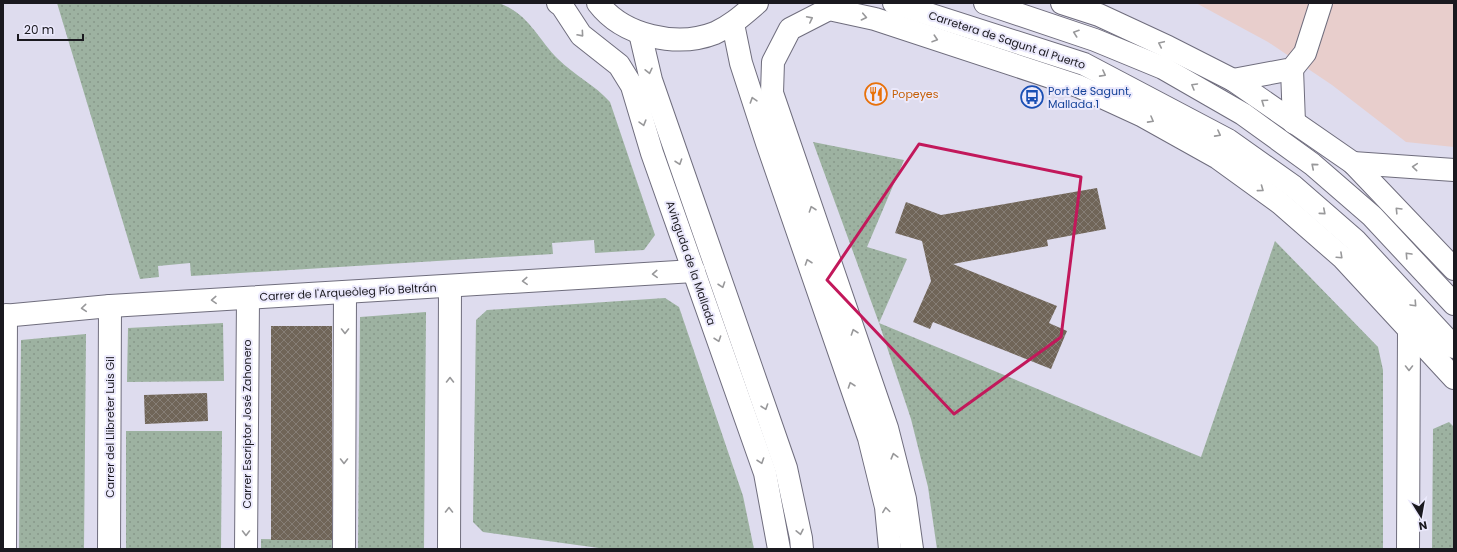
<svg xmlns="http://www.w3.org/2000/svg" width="1457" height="552" viewBox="0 0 1457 552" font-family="Poppins,sans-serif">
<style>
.commercial{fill:#e8cecc}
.grass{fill:url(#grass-dots)}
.building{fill:url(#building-cross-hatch)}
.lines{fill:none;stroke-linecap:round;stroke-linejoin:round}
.minor-casing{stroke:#6f6d7d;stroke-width:24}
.minor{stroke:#fff;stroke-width:22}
.oneway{stroke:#98989a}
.marked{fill:none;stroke:#c2185b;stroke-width:3;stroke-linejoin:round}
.labels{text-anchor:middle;stroke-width:4;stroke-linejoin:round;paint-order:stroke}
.street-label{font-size:11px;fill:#1a191f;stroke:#ebe9fc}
.transit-label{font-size:11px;fill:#164399;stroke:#ebe9fc;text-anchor:start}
.food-label{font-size:11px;fill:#c56008;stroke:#ebe9fc;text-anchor:start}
</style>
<defs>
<pattern id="grass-dots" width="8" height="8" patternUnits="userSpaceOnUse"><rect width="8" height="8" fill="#9db2a1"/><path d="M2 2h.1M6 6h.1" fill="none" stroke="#87988a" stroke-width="1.8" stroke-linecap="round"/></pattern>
<pattern id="building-cross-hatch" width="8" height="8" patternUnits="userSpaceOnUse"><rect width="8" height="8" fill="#706558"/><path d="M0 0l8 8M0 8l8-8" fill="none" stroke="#867e76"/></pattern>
</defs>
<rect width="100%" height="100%" fill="#dedcee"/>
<polygon class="commercial" points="1196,3 1454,3 1454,147 1406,142 1332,85 1268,42"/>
<g class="grass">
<path d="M57,3H499C529,14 537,38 558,59C574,75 595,85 610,102L655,235L644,250L595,253L594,240L552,243L553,254L191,276L190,263L158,266L159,277L140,279Z"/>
<polygon points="813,142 904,160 867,247 907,259 879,323 1201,457 1275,241 1378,347 1383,370 1383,549 937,549 928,487 911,419 879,323"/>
<polygon points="665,298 679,307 743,496 754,549 606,549 483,532 473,522 476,320 487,310"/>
<polygon points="426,312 424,549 358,549 360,317"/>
<polygon points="223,323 224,381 127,382 128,328"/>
<polygon points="86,334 84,549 19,549 21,340"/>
<polygon points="1449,422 1454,427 1454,549 1432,549 1433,429"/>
<polygon points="126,431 222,431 221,549 126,549"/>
<polygon points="261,539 332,540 332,549 261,549"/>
</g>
<g class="building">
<polygon points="1097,188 1106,229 1047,240 1048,246 953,264 1057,306 1049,323 1067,331 1051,369 933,322 930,329 913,322 931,281 922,241 895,233 906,202 941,215"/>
<rect x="271" y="326" width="61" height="214"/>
<polygon points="207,393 208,421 145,424 144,395"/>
</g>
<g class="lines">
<g class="minor-casing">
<g id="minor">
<polyline points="558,3 562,6 581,35 619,65 632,86 652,153 765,473 779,549"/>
<path d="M598,3C623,36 677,48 715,33C731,26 743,15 757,3"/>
<polyline points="894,3 1084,64 1228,140 1293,186 1355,240 1454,347"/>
<polyline points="985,3 1095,40 1163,68 1243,114 1312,164 1372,216 1454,304"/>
<polyline points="1062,3 1099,15 1168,47 1233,80 1353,163 1454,269"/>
<polyline points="733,24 741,63 767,143 869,438 886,507 890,549"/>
<polyline points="640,33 651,80 786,468 801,538 802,549"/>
<polyline points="1292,69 1294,123"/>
<polyline points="1233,80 1292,69 1305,53 1321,3"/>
<polyline points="1353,163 1454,170"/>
<polyline points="3,316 110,306 694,271"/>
<polyline points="5,549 6,315"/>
<polyline points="109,549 110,306"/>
<polyline points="246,549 248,298"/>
<polyline points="344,549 345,292"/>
<polyline points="449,549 450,286"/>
<polyline points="912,549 905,499 887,428 772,93 773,62 790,29 829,9 875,19 1078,86 1141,115 1218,158 1280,203 1343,258 1454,378"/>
<polyline points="1408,549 1409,329"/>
</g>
</g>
<use href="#minor" class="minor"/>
</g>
<defs><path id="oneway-chevron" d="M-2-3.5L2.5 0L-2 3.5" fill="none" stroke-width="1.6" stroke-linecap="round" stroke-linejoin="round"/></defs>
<g class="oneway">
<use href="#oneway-chevron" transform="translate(864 17) rotate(12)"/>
<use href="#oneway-chevron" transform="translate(810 19) rotate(-27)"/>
<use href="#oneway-chevron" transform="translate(1076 33) rotate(-161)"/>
<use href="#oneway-chevron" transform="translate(581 34) rotate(49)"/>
<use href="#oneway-chevron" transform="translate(935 39) rotate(18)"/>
<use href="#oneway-chevron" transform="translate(1161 44) rotate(-155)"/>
<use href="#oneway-chevron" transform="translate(649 71) rotate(77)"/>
<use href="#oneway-chevron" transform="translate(1103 74) rotate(28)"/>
<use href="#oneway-chevron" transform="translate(1194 86) rotate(-150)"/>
<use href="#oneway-chevron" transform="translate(753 100) rotate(-108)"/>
<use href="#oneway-chevron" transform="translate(1264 102) rotate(-145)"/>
<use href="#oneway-chevron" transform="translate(1151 120) rotate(29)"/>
<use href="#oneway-chevron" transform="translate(643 123) rotate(74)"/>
<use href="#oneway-chevron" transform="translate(1218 134) rotate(28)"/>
<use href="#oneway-chevron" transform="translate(679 162) rotate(71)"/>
<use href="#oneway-chevron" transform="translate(1314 166) rotate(-140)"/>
<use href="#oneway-chevron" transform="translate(1415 167) rotate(-175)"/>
<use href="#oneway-chevron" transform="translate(1261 189) rotate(36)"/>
<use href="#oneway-chevron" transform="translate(812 209) rotate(-109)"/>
<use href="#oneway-chevron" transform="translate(1398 210) rotate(-134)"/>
<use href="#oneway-chevron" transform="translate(1323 212) rotate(41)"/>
<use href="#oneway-chevron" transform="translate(1408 255) rotate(-133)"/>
<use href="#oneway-chevron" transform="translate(1340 256) rotate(43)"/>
<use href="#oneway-chevron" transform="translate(808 262) rotate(-109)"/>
<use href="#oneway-chevron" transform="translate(655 274) rotate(177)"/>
<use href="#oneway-chevron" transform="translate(525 281) rotate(177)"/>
<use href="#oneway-chevron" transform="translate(722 285) rotate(71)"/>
<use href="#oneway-chevron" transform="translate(214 300) rotate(177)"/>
<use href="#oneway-chevron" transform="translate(1414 304) rotate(47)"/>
<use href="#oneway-chevron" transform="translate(84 308) rotate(175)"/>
<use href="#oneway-chevron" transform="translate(345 331) rotate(90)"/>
<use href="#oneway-chevron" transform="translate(854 332) rotate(-109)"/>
<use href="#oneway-chevron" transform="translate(718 339) rotate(71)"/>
<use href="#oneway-chevron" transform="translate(1409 368) rotate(90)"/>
<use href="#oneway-chevron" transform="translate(450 380) rotate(-90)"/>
<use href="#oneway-chevron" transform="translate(851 385) rotate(-109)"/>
<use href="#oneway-chevron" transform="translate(765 407) rotate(71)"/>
<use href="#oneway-chevron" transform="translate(894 456) rotate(-105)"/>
<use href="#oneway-chevron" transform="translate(344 461) rotate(90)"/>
<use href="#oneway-chevron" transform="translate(761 461) rotate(71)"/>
<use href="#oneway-chevron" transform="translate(449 510) rotate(-90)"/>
<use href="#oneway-chevron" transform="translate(886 510) rotate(-98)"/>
<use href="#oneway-chevron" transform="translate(800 532) rotate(78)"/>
<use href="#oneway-chevron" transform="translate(246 533) rotate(90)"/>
</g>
<path class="marked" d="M919,144L1081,177L1061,337L954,414L827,280Z"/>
<defs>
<g id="restaurant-ring" transform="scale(1.15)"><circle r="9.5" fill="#ebe9fc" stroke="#e8710a" stroke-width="1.5"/><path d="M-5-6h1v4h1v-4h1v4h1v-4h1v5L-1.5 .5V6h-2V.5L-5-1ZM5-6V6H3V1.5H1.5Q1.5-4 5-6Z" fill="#e8710a"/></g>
<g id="bus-ring" transform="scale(1.15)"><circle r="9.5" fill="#ebe9fc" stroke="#1a4fb4" stroke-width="1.5"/><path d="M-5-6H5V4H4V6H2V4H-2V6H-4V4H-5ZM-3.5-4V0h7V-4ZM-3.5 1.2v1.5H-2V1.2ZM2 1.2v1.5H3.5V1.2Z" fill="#1a4fb4"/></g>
</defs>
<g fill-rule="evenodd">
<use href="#restaurant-ring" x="876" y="94"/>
<use href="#bus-ring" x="1032" y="97"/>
</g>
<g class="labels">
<g class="street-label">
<text transform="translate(1007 40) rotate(18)" y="4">Carretera de Sagunt al Puerto</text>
<text transform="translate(691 263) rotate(71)" y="4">Avinguda de la Mallada</text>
<text transform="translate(348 292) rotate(-3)" y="4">Carrer de l'Arqueòleg Pío Beltrán</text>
<text transform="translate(247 424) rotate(-90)" y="4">Carrer Escriptor José Zahonero</text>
<text transform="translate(110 427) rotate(-90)" y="4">Carrer del Llibreter Luis Gil</text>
</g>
<g class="transit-label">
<text x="1048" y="95">Port de Sagunt,<tspan x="1048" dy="13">Mallada 1</tspan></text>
</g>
<g class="food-label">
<text x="892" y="98">Popeyes</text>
</g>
</g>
<rect width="1457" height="552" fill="none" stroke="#1a191f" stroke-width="8"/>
<g transform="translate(1421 516) rotate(169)" stroke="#ebe9fc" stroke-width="3" paint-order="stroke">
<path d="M0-3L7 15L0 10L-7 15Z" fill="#1a191f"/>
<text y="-6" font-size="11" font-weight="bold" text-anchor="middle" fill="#1a191f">N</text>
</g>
<path d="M18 34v6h65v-6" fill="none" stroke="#1a191f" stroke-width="2"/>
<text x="24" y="34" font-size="12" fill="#1a191f" stroke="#ebe9fc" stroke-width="3" paint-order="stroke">20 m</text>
</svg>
